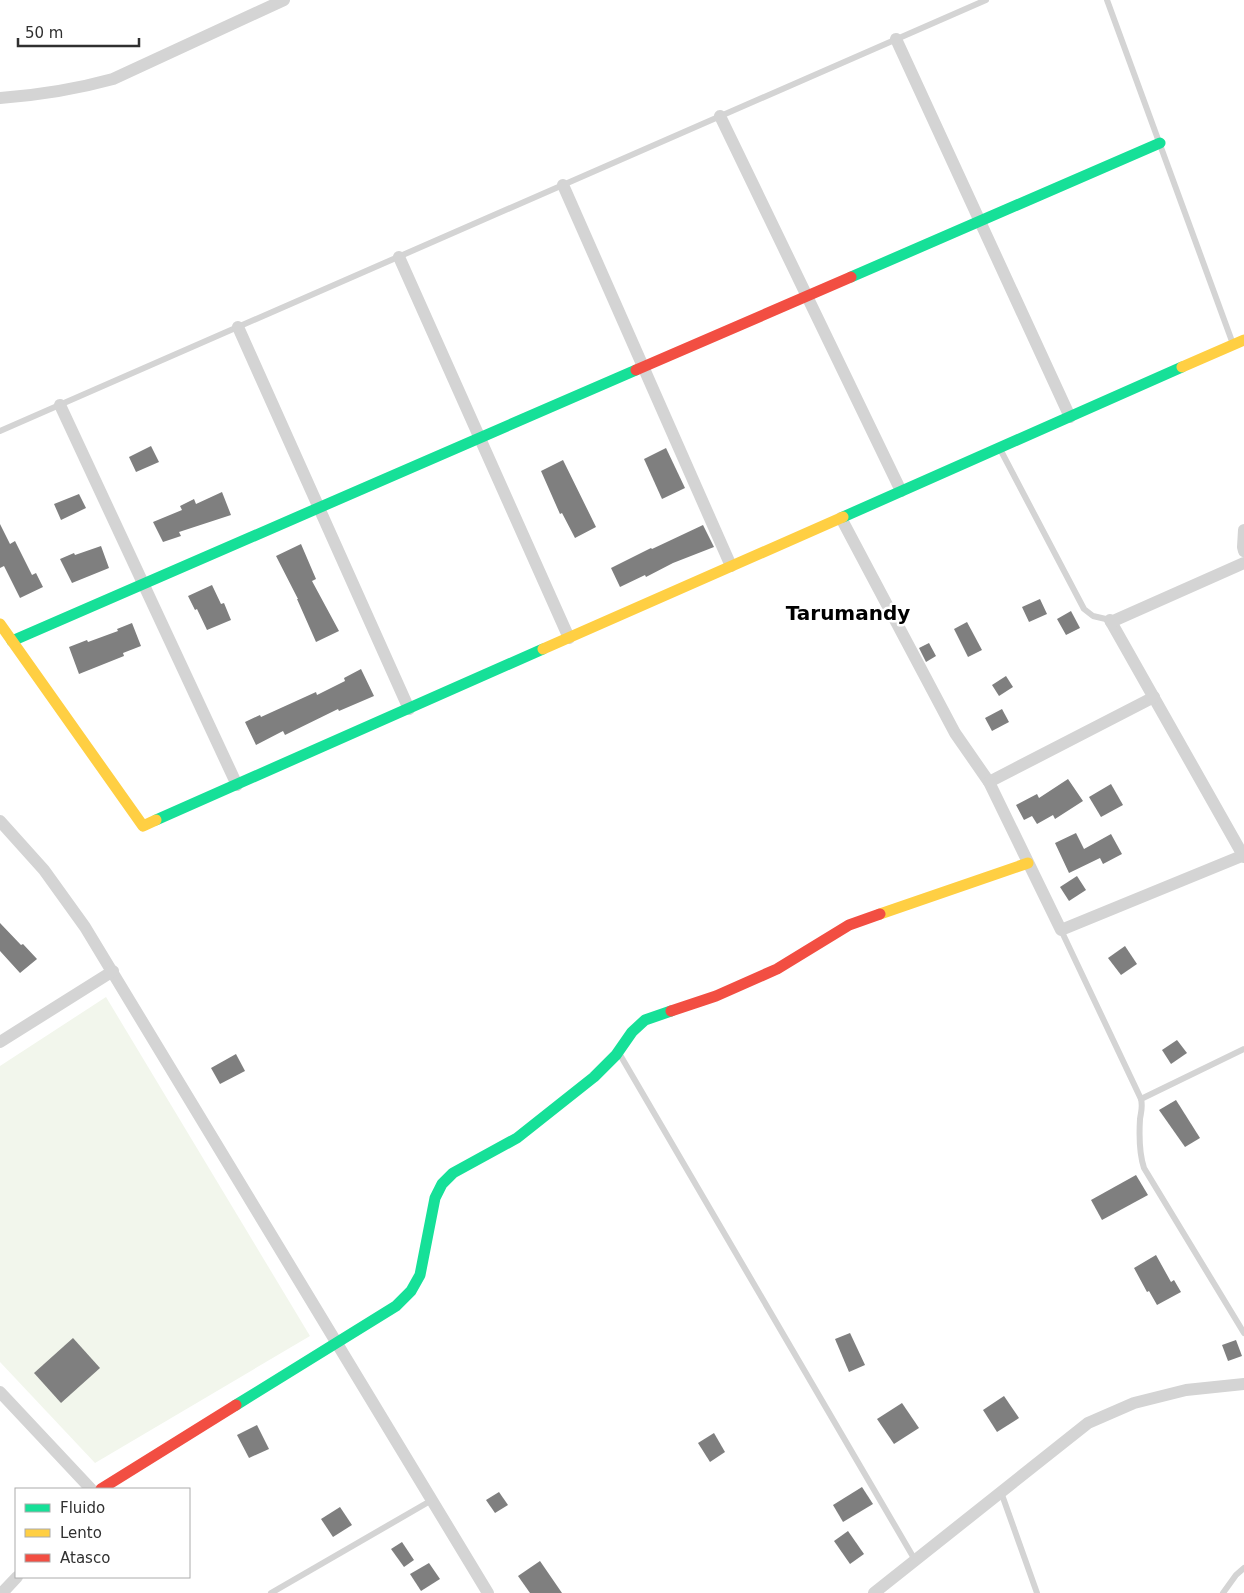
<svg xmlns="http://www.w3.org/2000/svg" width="1244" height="1593" viewBox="0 0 1244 1593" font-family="'DejaVu Sans',sans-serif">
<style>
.green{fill:#f2f6ec}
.building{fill:#7f7f7f}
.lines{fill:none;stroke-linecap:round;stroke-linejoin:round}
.lane{stroke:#d4d4d4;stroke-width:6}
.street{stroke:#d4d4d4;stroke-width:12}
.fast{stroke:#16e098;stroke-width:11}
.slow{stroke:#ffcf43;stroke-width:11}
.jam{stroke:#f24e42;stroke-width:11}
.labels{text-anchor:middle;stroke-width:5;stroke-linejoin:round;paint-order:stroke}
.district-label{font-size:20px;font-weight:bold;fill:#000;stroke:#fff}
</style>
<rect width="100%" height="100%" fill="#fff"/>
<polygon class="green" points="106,997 310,1336 95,1463 0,1362 0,1066"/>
<g class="building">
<polygon points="151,446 159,462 136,472 129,457"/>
<polygon points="666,448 685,488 662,499 644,459"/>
<polygon points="563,460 596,527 575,538 562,513 560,514 541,471"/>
<polygon points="222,492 231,515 179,532 181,536 163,542 153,522 182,510 180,506 194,499 196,504"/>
<polygon points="79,494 86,508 61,520 54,504"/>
<polygon points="0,524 10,544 15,541 32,575 36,573 43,587 20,598 4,566 0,568"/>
<polygon points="703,525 714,547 673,563 646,577 645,575 620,587 611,568 651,548 652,549"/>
<polygon points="301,544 316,579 312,581 339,631 316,642 297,599 298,599 276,556"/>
<polygon points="101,546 109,568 72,583 60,559 74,553 75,555"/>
<polygon points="212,585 221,604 224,603 231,620 207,630 197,609 195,610 188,596"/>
<polygon points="1040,599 1047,614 1029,622 1022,607"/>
<polygon points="1071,611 1080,628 1066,635 1057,619"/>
<polygon points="967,622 982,650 968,657 954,629"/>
<polygon points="132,623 141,646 123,653 124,656 79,674 69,647 87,640 88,642 118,631 117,629"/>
<polygon points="929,643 936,656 926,662 919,648"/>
<polygon points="361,669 374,696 339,711 338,709 285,735 283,731 256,745 245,722 260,715 261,717 316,692 317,695 345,681 344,678"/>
<polygon points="1006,676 1013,687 999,696 992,685"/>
<polygon points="1002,709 1009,722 992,731 985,718"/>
<polygon points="1068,779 1083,801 1055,819 1053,815 1037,824 1032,816 1024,820 1016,805 1037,794 1039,798"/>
<polygon points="1111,784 1123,805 1101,817 1089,797"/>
<polygon points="1076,833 1084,849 1111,834 1122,854 1103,864 1100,858 1069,873 1055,843"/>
<polygon points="1077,876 1086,890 1069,901 1060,887"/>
<polygon points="0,923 21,945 23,944 37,959 20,973 0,951"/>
<polygon points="1125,946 1137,964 1121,975 1108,958"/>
<polygon points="1177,1040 1187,1053 1171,1064 1162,1050"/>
<polygon points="236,1054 245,1071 220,1084 211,1068"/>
<polygon points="1176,1100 1200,1138 1185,1147 1159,1110"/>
<polygon points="1136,1175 1148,1195 1102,1220 1091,1200"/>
<polygon points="1156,1255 1171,1282 1174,1280 1181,1292 1157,1305 1149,1291 1147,1292 1134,1268"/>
<polygon points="850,1333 865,1365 849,1372 835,1339"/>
<polygon points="73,1338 100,1368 61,1403 34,1373"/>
<polygon points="1236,1340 1242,1356 1228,1361 1222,1345"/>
<polygon points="1004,1396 1019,1418 997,1432 983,1410"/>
<polygon points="902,1403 919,1428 894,1444 877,1419"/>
<polygon points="257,1425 269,1449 249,1458 237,1435"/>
<polygon points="714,1433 725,1452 710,1462 698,1443"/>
<polygon points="862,1487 873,1504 843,1522 833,1505"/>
<polygon points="499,1492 508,1505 495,1513 486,1500"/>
<polygon points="340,1507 352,1525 333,1537 321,1519"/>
<polygon points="848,1531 864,1554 850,1564 834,1541"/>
<polygon points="402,1542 414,1560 404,1567 391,1549"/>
<polygon points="540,1561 562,1593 530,1593 518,1576"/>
<polygon points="429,1563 440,1579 421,1591 410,1574"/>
</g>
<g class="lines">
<g class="lane">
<polyline points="1107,0 1233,344"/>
<polyline points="0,431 986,0"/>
<polyline points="1000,449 1084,609 1093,616 1110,620"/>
<path d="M1061,930L1141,1099C1143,1107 1141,1112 1140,1119C1139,1136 1139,1153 1144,1168L1244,1333"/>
<polyline points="619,1053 915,1560"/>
<polyline points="1141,1099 1244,1049"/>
<polyline points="1001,1492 1037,1593"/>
<polyline points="271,1593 432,1500"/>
<polyline points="1223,1593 1236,1575 1244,1568"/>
</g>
<g class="street">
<polyline points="896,39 1070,417"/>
<path d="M0,98C41,95 73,90 113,79L284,0"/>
<polyline points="720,116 901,491"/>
<polyline points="563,185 731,566"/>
<polyline points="399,257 569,638"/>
<polyline points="238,327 409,709"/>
<polyline points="60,405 237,785"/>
<polyline points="841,518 955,733 989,782 1061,930 1244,855"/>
<polyline points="1244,530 1243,547 1244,551"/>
<polyline points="1110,620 1244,857"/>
<polyline points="1111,622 1244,563"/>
<polyline points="989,782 1154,697"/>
<polyline points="0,821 44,870 85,927 488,1593"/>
<polyline points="0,1042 113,971"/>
<polyline points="0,1392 91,1489"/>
<polyline points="2,1593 17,1577"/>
<polyline points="874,1593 1088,1423 1134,1403 1186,1390 1244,1384"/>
</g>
<g class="fast">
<polyline points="851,277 1160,143"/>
<polyline points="843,517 1182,367"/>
<polyline points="12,641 636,370"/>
<polyline points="156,820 543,649"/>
<polyline points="236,1405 396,1306 411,1291 420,1275 435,1198 442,1184 453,1173 517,1138 594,1077 616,1055 632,1032 645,1020 671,1011"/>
</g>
<g class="slow">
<polyline points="1182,367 1244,340"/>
<polyline points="0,624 143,826 156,820"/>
<polyline points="543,649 843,517"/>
<polyline points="880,914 1028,863"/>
</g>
<g class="jam">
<polyline points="636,370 851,277"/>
<polyline points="671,1011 716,996 777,969 849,925 880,914"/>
<polyline points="101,1489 236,1405"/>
</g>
</g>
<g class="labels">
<g class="district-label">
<text x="848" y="620">Tarumandy</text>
</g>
</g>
<rect x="15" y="1488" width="175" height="90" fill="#ffffff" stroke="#acacac"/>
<rect x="25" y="1504" width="25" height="8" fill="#16e098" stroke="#acacac"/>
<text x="60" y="1513" font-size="15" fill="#303030">Fluido</text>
<rect x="25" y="1529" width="25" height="8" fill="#ffcf43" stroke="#acacac"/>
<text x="60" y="1538" font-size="15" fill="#303030">Lento</text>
<rect x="25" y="1554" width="25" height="8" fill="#f24e42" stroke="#acacac"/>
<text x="60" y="1563" font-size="15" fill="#303030">Atasco</text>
<path d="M18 38v8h121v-8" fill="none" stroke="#303030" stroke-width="2.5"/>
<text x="25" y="38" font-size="15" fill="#303030" stroke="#ffffff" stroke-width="4" paint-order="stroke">50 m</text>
</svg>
